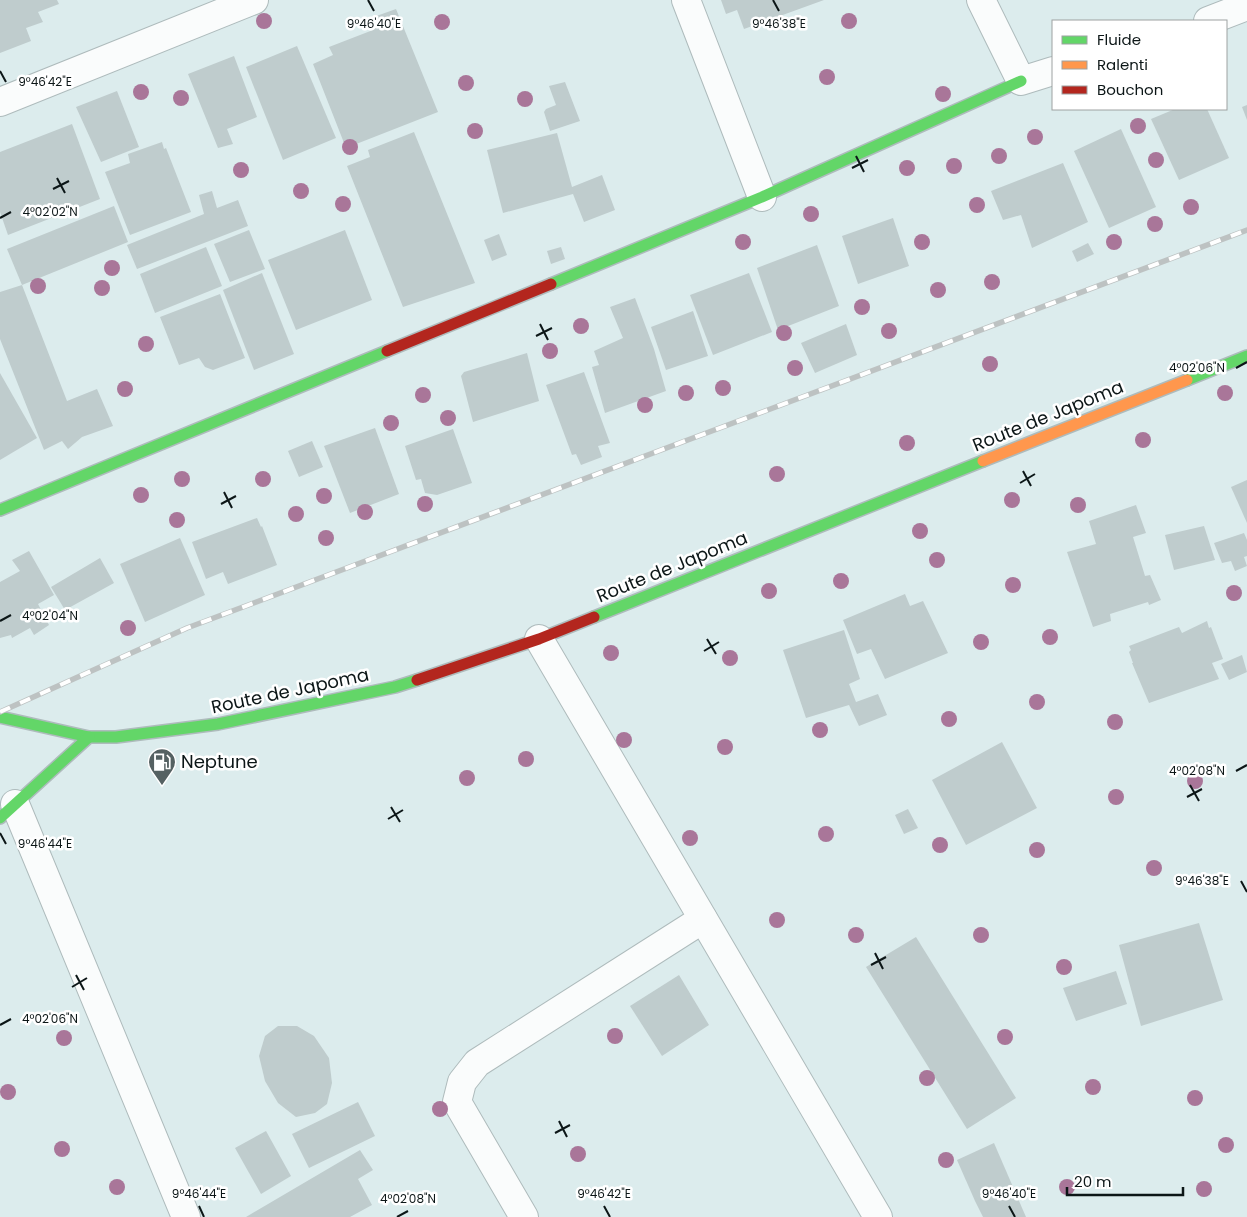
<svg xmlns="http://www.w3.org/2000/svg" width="1247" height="1217" viewBox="0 0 1247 1217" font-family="Poppins,sans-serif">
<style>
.building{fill:#bfcccd}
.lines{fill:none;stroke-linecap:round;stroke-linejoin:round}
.street-casing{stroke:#aebbbc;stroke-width:30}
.fast-casing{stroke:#aebbbc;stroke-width:14}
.slow-casing{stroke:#aebbbc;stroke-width:14}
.jam-casing{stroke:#aebbbc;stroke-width:14}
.street{stroke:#fafcfc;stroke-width:28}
.fast{stroke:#63d668;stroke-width:11}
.slow{stroke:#ff974d;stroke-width:11}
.jam{stroke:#b3261e;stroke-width:11}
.rail-casing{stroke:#bdc2c2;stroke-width:5.5}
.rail{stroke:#fff;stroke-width:4;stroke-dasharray:11;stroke-linecap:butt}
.tree{fill:#a97699}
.ticks{fill:none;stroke:#0c1617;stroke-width:2}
.labels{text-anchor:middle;stroke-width:5;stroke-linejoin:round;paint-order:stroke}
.street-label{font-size:18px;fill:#0c1617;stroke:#fff}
.poi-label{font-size:18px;fill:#0c1617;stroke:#fff;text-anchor:start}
.ticks-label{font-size:12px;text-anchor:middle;fill:#0c1617;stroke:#fff;stroke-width:5;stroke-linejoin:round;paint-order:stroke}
</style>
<rect width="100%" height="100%" fill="#dceced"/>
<g class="building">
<polygon points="0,0 57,0 59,4 38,12 43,22 26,28 31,41 0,53"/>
<polygon points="721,0 824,0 744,29 737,10 726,14"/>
<polygon points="396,9 438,112 346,148 313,64 333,55 329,47 373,30 368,19"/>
<polygon points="297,46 336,138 283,160 246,67"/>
<polygon points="234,56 257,117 227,129 233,144 218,148 188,74"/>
<polygon points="565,82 580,121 550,131 544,112 546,109 556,105 549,86"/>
<polygon points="117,91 139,147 101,162 76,107"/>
<polygon points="1247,105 1247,120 1242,107"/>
<polygon points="1175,109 1207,109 1229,158 1179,180 1151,119"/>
<polygon points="72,124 100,199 8,235 0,212 0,152"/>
<polygon points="1121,129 1156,207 1109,228 1074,151"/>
<polygon points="414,132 475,283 403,307 347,166 370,157 368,150"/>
<polygon points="557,133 572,187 602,175 615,210 584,222 573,194 503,213 487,150"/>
<polygon points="162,142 164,149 166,148 191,212 130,235 105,172 130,163 128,154"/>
<polygon points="1063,163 1088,222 1032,248 1021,215 1003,220 991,191"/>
<polygon points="212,191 217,208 238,200 248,226 137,269 127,245 204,214 199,195"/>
<polygon points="114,206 128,242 22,285 7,249"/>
<polygon points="893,218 909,266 858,284 842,236"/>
<polygon points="249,230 265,269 230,282 214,244"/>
<polygon points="345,230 372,300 296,330 268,260"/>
<polygon points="499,234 507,255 492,261 484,240"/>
<polygon points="1088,243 1094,254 1077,262 1072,251"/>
<polygon points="817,245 839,306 778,330 757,268"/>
<polygon points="206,247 222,286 155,313 140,274"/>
<polygon points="561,247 565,259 551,264 547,251"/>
<polygon points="262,273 294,354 254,370 223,290"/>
<polygon points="749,273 772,332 713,355 690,295"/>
<polygon points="22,285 67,401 97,389 113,426 82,437 68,449 62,441 44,450 0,339 0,292"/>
<polygon points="220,294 245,358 213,370 205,367 199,358 179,365 160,317"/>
<polygon points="635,298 654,349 666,391 605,413 592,367 599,365 594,351 623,338 610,307"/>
<polygon points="693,311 708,356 666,370 651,327"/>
<polygon points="846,324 857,355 815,373 801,343"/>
<polygon points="527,353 539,401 473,422 461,376 464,372"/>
<polygon points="584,372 610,443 598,446 602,457 581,465 576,454 572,455 546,385"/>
<polygon points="0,373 37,438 0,460"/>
<polygon points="375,428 399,494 350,513 324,446"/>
<polygon points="453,429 472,483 437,495 425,493 421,479 416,480 405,446"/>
<polygon points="312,441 323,467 299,477 288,451"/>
<polygon points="1247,480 1247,523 1231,487"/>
<polygon points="1136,505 1146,533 1133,537 1145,576 1150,575 1161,600 1149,605 1148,602 1110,614 1111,621 1093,627 1067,552 1096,544 1089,521"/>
<polygon points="257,518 261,527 262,526 277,565 228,584 223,572 206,579 192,542"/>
<polygon points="1204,526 1215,560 1174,570 1165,535"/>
<polygon points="1244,533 1247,540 1247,556 1244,557 1247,566 1235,571 1231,561 1222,563 1214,543"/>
<polygon points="180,538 205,595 145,622 120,564"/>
<polygon points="29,551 54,595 38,604 49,625 34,635 30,628 12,638 11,635 0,638 0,582 20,571 12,560"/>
<polygon points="100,558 114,583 65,610 51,587"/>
<polygon points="905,594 910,606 923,601 948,653 885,679 871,649 857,654 843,620"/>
<polygon points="1207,621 1209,628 1211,627 1223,659 1212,663 1219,679 1149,703 1132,663 1133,663 1129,652 1131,650 1129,646 1179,627 1182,633"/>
<polygon points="844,630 860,679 849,684 856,702 878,694 887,715 859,726 849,705 806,718 783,650"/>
<polygon points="1242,655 1247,672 1229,680 1221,664"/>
<polygon points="1002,742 1037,808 966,845 932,780"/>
<polygon points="908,809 918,828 904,834 895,815"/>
<polygon points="1199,923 1223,1000 1141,1026 1119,945"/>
<polygon points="916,937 1016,1098 967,1129 866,967"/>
<polygon points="1116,971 1127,1004 1076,1021 1063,988"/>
<polygon points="679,975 709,1025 662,1056 630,1006"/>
<polygon points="278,1026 297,1026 314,1036 329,1058 332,1083 327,1104 315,1113 296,1117 278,1103 265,1081 259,1056 265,1036"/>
<polygon points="358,1102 375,1136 309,1168 292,1134"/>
<polygon points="266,1131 291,1176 261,1194 235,1148"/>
<polygon points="994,1143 1026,1217 983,1217 975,1201 957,1160"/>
<polygon points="360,1150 373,1170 358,1179 372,1205 350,1217 246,1217"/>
</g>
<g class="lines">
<g class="street-casing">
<g id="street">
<polyline points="686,0 762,197"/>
<polyline points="981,0 1021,81 1053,71"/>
<polyline points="1208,21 1247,6"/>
<polyline points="0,102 254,0"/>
<polyline points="539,639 878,1217"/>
<polyline points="15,804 186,1217"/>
<polyline points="524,1217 457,1102 462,1082 477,1063 703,919"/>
</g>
</g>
<g class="fast-casing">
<g id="fast">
<polyline points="551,284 762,197 1021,81"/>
<polyline points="1187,380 1247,356"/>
<polyline points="0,510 387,351"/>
<polyline points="594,617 983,461"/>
<polyline points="0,717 89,737 116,737 218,724 395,687 417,680"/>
<polyline points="0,818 89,737"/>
</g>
</g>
<g class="slow-casing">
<polyline id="slow" points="983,461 1187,380"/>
</g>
<g class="jam-casing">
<g id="jam">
<polyline points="387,351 551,284"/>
<polyline points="417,680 539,639 594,617"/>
</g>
</g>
<use href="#street" class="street"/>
<use href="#fast" class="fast"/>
<use href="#slow" class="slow"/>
<use href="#jam" class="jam"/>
<g class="rail-casing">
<polyline id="rail" points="0,712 187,628 1247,230"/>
</g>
<use href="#rail" class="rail"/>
</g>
<g class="tree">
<circle cx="264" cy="21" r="8"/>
<circle cx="849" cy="21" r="8"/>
<circle cx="442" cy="22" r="8"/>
<circle cx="827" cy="77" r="8"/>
<circle cx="466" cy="83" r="8"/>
<circle cx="141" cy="92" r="8"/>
<circle cx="943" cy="94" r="8"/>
<circle cx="181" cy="98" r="8"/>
<circle cx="525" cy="99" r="8"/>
<circle cx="1138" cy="126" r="8"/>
<circle cx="475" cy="131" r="8"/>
<circle cx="1035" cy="137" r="8"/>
<circle cx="350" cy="147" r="8"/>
<circle cx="999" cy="156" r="8"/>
<circle cx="1156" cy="160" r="8"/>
<circle cx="954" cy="166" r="8"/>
<circle cx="907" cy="168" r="8"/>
<circle cx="241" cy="170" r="8"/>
<circle cx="301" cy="191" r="8"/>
<circle cx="343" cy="204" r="8"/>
<circle cx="977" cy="205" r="8"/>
<circle cx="1191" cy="207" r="8"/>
<circle cx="811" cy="214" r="8"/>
<circle cx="1155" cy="224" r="8"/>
<circle cx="743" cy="242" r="8"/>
<circle cx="922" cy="242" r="8"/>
<circle cx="1114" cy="242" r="8"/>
<circle cx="112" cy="268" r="8"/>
<circle cx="992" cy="282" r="8"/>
<circle cx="38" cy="286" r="8"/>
<circle cx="102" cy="288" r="8"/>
<circle cx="938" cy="290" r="8"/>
<circle cx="862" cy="307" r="8"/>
<circle cx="581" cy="326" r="8"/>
<circle cx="889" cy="331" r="8"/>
<circle cx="784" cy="333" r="8"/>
<circle cx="146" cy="344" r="8"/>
<circle cx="550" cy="351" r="8"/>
<circle cx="990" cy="364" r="8"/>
<circle cx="795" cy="368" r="8"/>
<circle cx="723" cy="388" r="8"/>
<circle cx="125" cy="389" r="8"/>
<circle cx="686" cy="393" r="8"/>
<circle cx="1225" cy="393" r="8"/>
<circle cx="423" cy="395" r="8"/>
<circle cx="645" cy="405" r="8"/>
<circle cx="448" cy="418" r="8"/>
<circle cx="391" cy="423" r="8"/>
<circle cx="1143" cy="440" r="8"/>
<circle cx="907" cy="443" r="8"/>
<circle cx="777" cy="474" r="8"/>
<circle cx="182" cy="479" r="8"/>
<circle cx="263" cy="479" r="8"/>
<circle cx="141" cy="495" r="8"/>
<circle cx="324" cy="496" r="8"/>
<circle cx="1012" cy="500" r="8"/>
<circle cx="425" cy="504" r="8"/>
<circle cx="1078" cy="505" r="8"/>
<circle cx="365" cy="512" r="8"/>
<circle cx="296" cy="514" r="8"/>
<circle cx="177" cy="520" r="8"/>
<circle cx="920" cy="531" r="8"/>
<circle cx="326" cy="538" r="8"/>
<circle cx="937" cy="560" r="8"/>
<circle cx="841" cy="581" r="8"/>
<circle cx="1013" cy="585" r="8"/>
<circle cx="769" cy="591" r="8"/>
<circle cx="1234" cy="593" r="8"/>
<circle cx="128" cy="628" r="8"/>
<circle cx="1050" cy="637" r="8"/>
<circle cx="981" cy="642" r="8"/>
<circle cx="611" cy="653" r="8"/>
<circle cx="730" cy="658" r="8"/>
<circle cx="1037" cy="702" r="8"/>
<circle cx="949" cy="719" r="8"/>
<circle cx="1115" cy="722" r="8"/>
<circle cx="820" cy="730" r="8"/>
<circle cx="624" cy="740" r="8"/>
<circle cx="725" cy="747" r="8"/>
<circle cx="526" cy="759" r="8"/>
<circle cx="467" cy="778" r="8"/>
<circle cx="1195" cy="781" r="8"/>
<circle cx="1116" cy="797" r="8"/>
<circle cx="826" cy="834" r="8"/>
<circle cx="690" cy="838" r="8"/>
<circle cx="940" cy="845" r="8"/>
<circle cx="1037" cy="850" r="8"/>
<circle cx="1154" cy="868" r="8"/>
<circle cx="777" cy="920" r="8"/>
<circle cx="856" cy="935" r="8"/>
<circle cx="981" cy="935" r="8"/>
<circle cx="1064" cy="967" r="8"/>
<circle cx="615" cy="1036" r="8"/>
<circle cx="1005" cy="1037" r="8"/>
<circle cx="64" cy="1038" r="8"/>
<circle cx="927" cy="1078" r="8"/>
<circle cx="1093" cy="1087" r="8"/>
<circle cx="8" cy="1092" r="8"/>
<circle cx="1195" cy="1098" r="8"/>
<circle cx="440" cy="1109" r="8"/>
<circle cx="1226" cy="1145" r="8"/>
<circle cx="62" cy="1149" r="8"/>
<circle cx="578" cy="1154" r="8"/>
<circle cx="946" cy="1160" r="8"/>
<circle cx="117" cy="1187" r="8"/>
<circle cx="1067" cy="1187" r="8"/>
<circle cx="1204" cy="1189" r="8"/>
</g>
<path class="ticks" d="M368,0L374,11M773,0L779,11M0,71L6,82M856,156L864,172M852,168L868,160M57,178L65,193M53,189L69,181M0,218L11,212M540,324L548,340M536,336L552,328M1236,368L1247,362M1023,471L1031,486M1020,483L1035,474M224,492L232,508M221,504L236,496M0,621L11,615M707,639L716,654M704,651L719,642M1236,771L1247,765M1190,785L1199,801M1187,797L1202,789M391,807L400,822M388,819L403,810M0,833L6,844M1241,881L1247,892M875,953L883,969M871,965L886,957M76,975L84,990M72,987L87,978M0,1025L11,1019M559,1121L567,1137M555,1133L570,1125M199,1206L204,1217M604,1206L610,1217M1009,1206L1015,1217M397,1217L408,1211"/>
<defs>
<g id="fuel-pin" transform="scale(1.4375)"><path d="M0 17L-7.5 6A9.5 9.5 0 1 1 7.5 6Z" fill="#556162" stroke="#fff"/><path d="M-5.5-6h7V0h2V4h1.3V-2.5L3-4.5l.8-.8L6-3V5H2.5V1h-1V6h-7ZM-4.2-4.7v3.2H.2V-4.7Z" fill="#fff"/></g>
</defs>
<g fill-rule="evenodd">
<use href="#fuel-pin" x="162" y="762"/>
</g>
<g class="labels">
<g class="street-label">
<text transform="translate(1048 416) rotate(-22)" y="6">Route de Japoma</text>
<text transform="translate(672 567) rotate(-22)" y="6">Route de Japoma</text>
<text transform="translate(290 691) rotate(-12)" y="6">Route de Japoma</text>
</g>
<g class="poi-label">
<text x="181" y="768">Neptune</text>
</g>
</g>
<g class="ticks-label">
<text x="779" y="28">9°46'38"E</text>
<text x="374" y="28">9°46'40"E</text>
<text x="45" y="86">9°46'42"E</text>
<text x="50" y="216">4°02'02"N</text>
<text x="1197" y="372">4°02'06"N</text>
<text x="50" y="620">4°02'04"N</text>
<text x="1197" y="775">4°02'08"N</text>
<text x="45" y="848">9°46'44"E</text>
<text x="1202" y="885">9°46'38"E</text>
<text x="50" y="1023">4°02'06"N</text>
<text x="199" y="1198">9°46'44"E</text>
<text x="604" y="1198">9°46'42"E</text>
<text x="1009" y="1198">9°46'40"E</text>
<text x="408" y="1203">4°02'08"N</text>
</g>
<rect x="1052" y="20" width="175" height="90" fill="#ffffff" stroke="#9ea2a2"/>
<rect x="1062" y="36" width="25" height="8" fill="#63d668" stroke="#9ea2a2"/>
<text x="1097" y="45" font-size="15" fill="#0c1617">Fluide</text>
<rect x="1062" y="61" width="25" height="8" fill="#ff974d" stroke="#9ea2a2"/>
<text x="1097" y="70" font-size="15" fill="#0c1617">Ralenti</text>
<rect x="1062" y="86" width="25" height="8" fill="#b3261e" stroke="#9ea2a2"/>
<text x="1097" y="95" font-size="15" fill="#0c1617">Bouchon</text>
<path d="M1067 1187v8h116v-8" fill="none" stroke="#0c1617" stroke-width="2.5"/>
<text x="1074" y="1187" font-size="15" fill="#0c1617" stroke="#ffffff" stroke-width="4" paint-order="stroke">20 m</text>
</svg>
